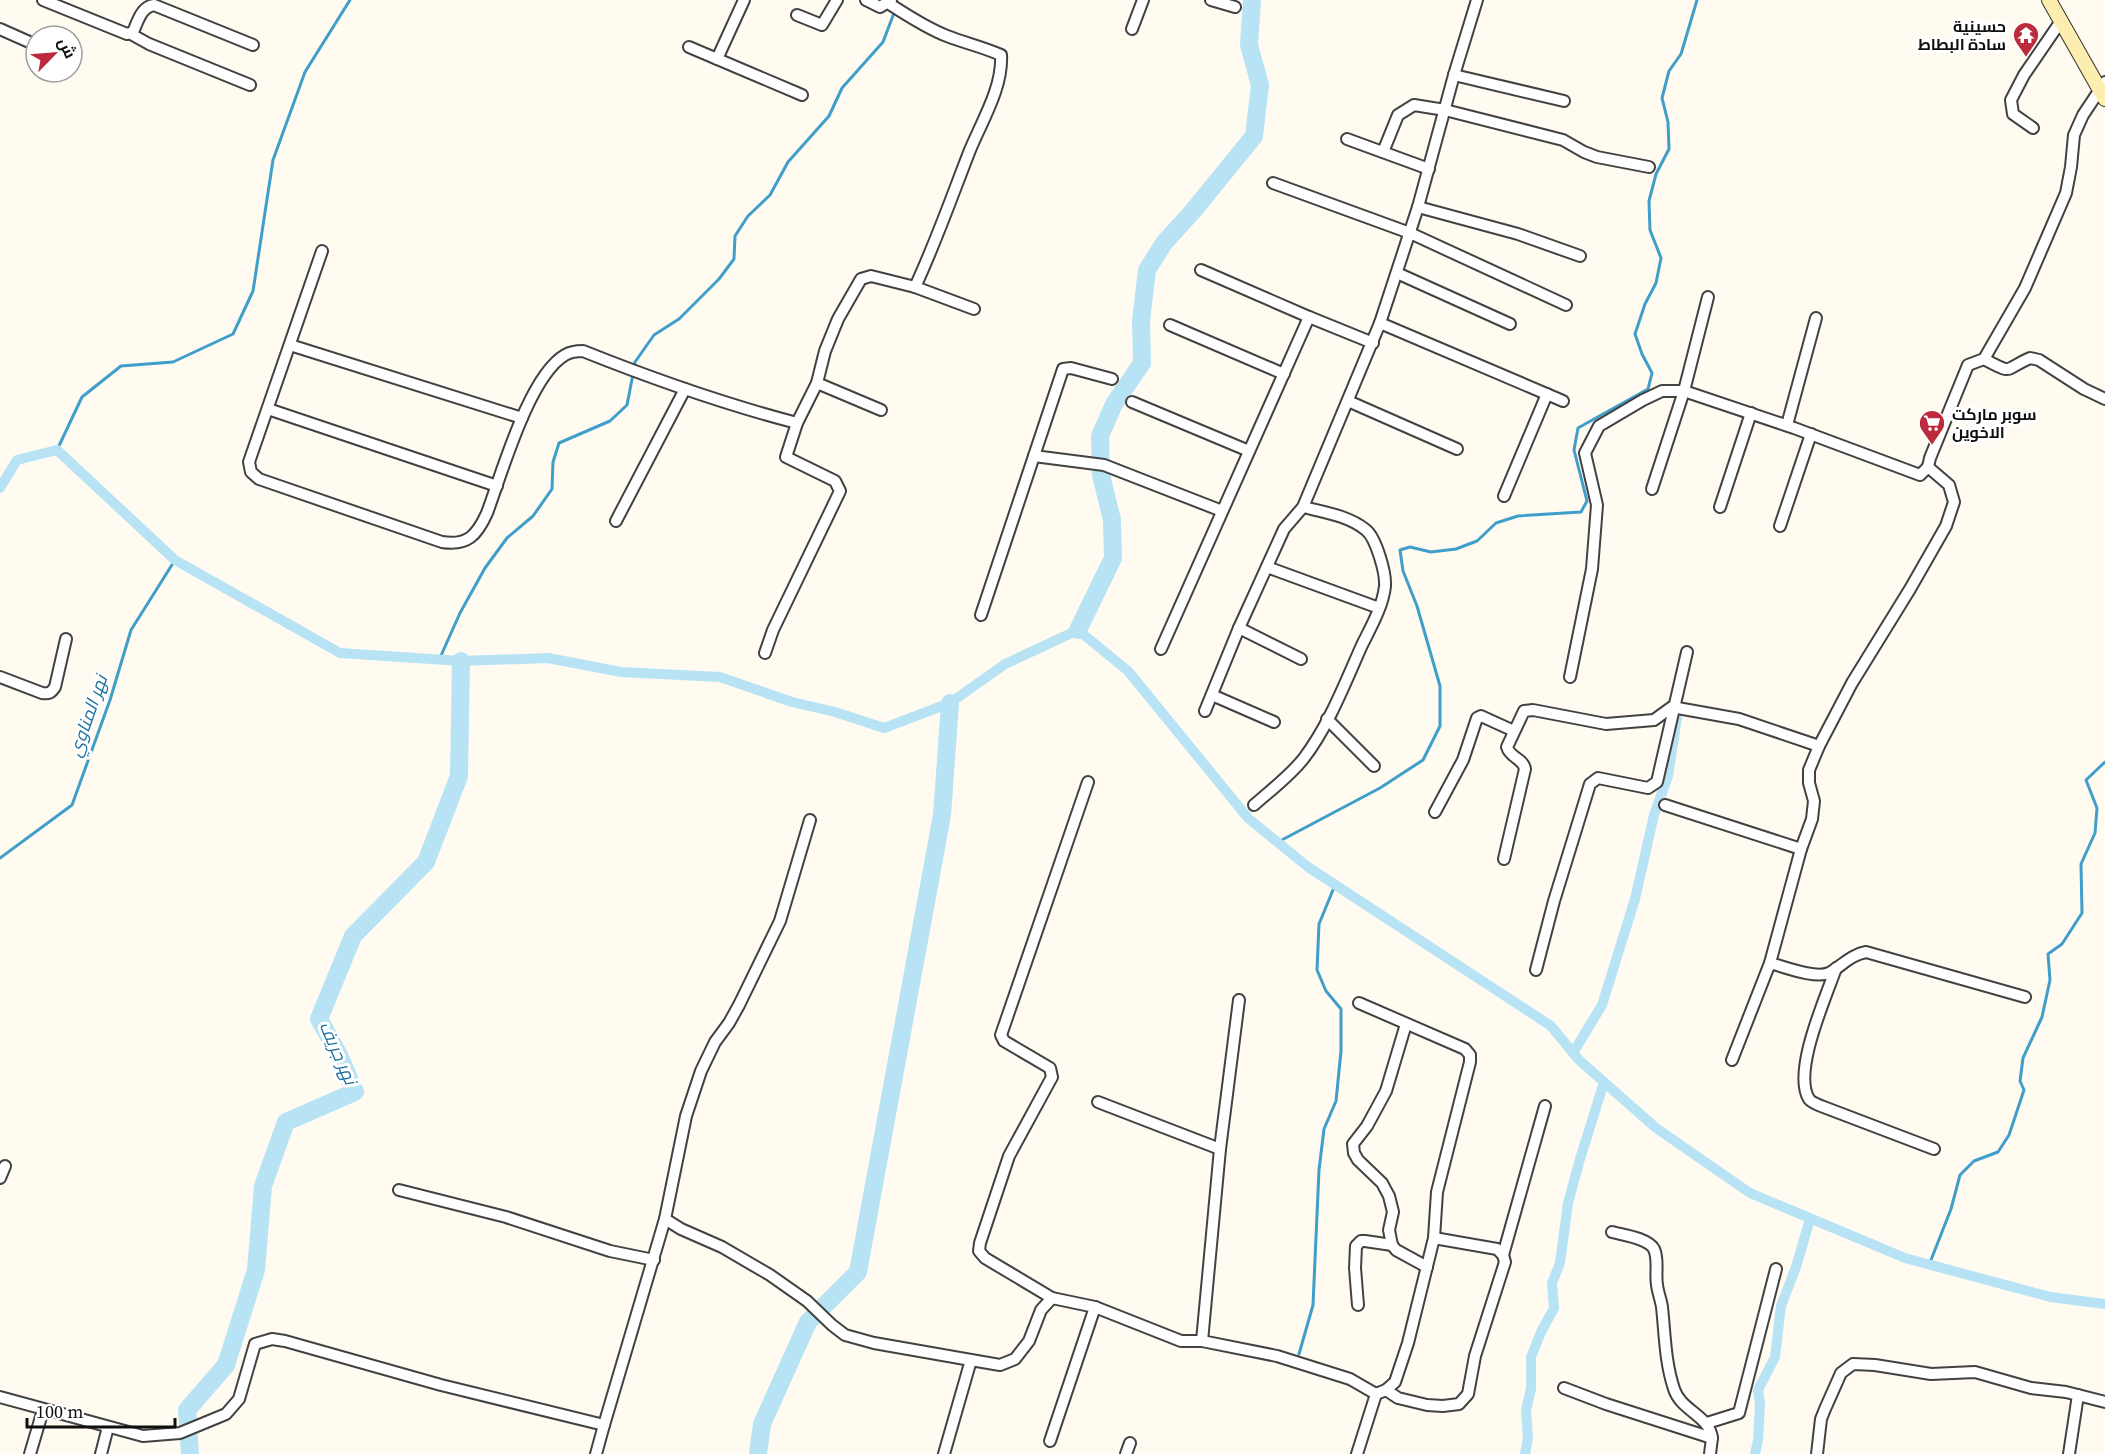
<svg xmlns="http://www.w3.org/2000/svg" width="2105" height="1454" viewBox="0 0 2105 1454" font-family="'Source Serif 4',Cairo,serif">
<style>
.lines{fill:none;stroke-linecap:round;stroke-linejoin:round}
.stream{stroke:#409eca;stroke-width:3}
.canal{stroke:#b7e3f5;stroke-width:10}
.river{stroke:#b7e3f5;stroke-width:18}
.street-casing{stroke:#424242;stroke-width:14}
.secondary-casing{stroke:#313131;stroke-width:16}
.street{stroke:#fff;stroke-width:10}
.secondary{stroke:#fdedae;stroke-width:14}
.labels{text-anchor:middle;stroke-width:6;stroke-linejoin:round;paint-order:stroke}
.poi-label{font-size:16px;font-weight:bold;fill:#0f0f0f;stroke:#fff;text-anchor:end}
.water-label{font-size:18px;font-style:italic;fill:#1b709e;stroke:#fff}
</style>
<rect width="100%" height="100%" fill="#fffbf1"/>
<g class="lines">
<g class="stream">
<polyline points="634,368 635,362 654,335 679,319 719,279 734,259 735,236 748,216 770,195 788,162 829,116 842,88 883,42 894,13"/>
<polyline points="57,450 82,397 121,366 173,362 233,334 253,291 273,160 305,72 350,0"/>
<polyline points="439,660 460,613 485,568 507,538 533,516 552,489 553,462 559,443 610,421 627,405 633,374"/>
<polyline points="1278,842 1380,788 1423,760 1440,726 1440,686 1417,606 1403,571 1400,550 1410,547 1431,552 1456,549 1477,541 1496,523 1518,516 1581,512 1587,501 1574,450 1578,428 1648,389 1652,373 1642,354 1635,334 1645,304 1656,283 1661,258 1650,230 1649,201 1656,174 1669,149 1668,122 1662,98 1669,71 1681,54 1697,0"/>
<polyline points="0,858 72,805 110,700 131,630 175,560"/>
<polyline points="1929,1265 1951,1209 1960,1175 1974,1161 1998,1152 2009,1135 2024,1090 2020,1081 2023,1058 2042,1017 2050,980 2048,954 2062,944 2082,913 2081,864 2095,833 2097,808 2086,780 2105,762"/>
<polyline points="1299,1354 1313,1305 1319,1170 1324,1129 1336,1101 1341,1051 1341,1009 1326,991 1317,970 1319,924 1335,885"/>
</g>
<g class="canal">
<polyline points="0,488 17,460 57,450 175,560 340,653 461,661 548,658 621,672 720,677 792,702 835,712 884,728 950,703 1005,664 1078,630 1128,671 1248,818 1308,867 1551,1026 1579,1060 1656,1128 1750,1193 1905,1258 2050,1297 2105,1304"/>
<polyline points="1573,1053 1602,1005 1635,899 1654,815 1668,776 1677,718"/>
<polyline points="1525,1454 1528,1438 1526,1410 1531,1389 1531,1357 1541,1332 1554,1308 1552,1283 1560,1263 1568,1203 1580,1159 1604,1082"/>
<polyline points="1755,1454 1758,1440 1760,1404 1758,1390 1775,1357 1781,1306 1796,1267 1810,1219"/>
</g>
<g class="river">
<polyline points="1078,630 1113,558 1112,520 1101,475 1100,436 1114,404 1142,363 1141,321 1147,270 1164,243 1193,211 1254,136 1260,85 1249,45 1252,0"/>
<polyline points="190,1454 187,1410 226,1365 256,1270 263,1186 286,1122 355,1092 339,1055 319,1019 353,936 426,862 459,776 461,661"/>
<polyline points="758,1454 762,1424 808,1322 858,1272 942,815 950,703"/>
</g>
<g class="street-casing">
<g id="street">
<path d="M43,0L127,34L133,32C138,21 141,7 154,5L253,45"/>
<polyline points="866,0 880,7 891,0"/>
<polyline points="1211,0 1235,7"/>
<path d="M888,3C907,15 926,28 947,36C965,43 983,47 1001,55C1003,87 982,121 970,150C952,196 936,242 915,287L974,309"/>
<polyline points="797,15 822,25 837,0"/>
<polyline points="0,29 36,45"/>
<polyline points="1132,29 1143,0"/>
<polyline points="131,34 149,44 250,85"/>
<polyline points="689,47 802,95"/>
<polyline points="717,59 744,0"/>
<polyline points="1454,75 1564,101"/>
<polyline points="2033,128 2013,114 2011,100 2024,75 2061,21"/>
<polyline points="1347,139 1429,169"/>
<polyline points="1383,152 1398,115 1414,105 1445,110 1563,140 1584,152 1597,157 1649,167"/>
<polyline points="1273,183 1410,233 1566,305"/>
<polyline points="1418,207 1518,234 1580,256"/>
<path d="M322,251L249,462L251,472L259,479L442,542C468,546 477,535 487,513C502,473 529,376 565,355C570,352 577,351 583,351C653,379 724,404 797,423"/>
<polyline points="1201,270 1309,317 1373,343"/>
<polyline points="1397,273 1510,324"/>
<polyline points="1380,323 1563,401"/>
<polyline points="1170,325 1284,374"/>
<polyline points="290,345 522,418"/>
<path d="M1984,359C2014,375 2003,370 2030,358L2039,360L2084,389L2105,399"/>
<polyline points="817,383 881,410"/>
<polyline points="1348,401 1457,449"/>
<polyline points="1132,402 1249,451"/>
<polyline points="268,409 497,486"/>
<polyline points="1787,425 1816,318"/>
<polyline points="1034,456 1104,465 1222,511"/>
<polyline points="1652,489 1684,391 1708,297"/>
<polyline points="1504,496 1547,394"/>
<polyline points="1720,507 1751,413"/>
<polyline points="616,521 685,389"/>
<polyline points="1780,526 1811,434"/>
<polyline points="1267,567 1379,608"/>
<polyline points="981,615 1063,369 1071,368 1112,379"/>
<polyline points="1239,628 1301,659"/>
<polyline points="1161,649 1309,317"/>
<polyline points="765,653 773,630 840,491 835,481 786,457 797,423 817,383 825,351 838,319 861,279 871,276 915,287"/>
<path d="M0,677L42,693C49,694 51,693 55,687L66,639"/>
<polyline points="1570,677 1592,569 1597,505 1585,453 1599,426 1643,400 1662,391 1684,391 1794,428 1920,475 1928,467"/>
<polyline points="1212,695 1274,722"/>
<polyline points="1205,711 1239,628 1284,529 1303,507 1380,323 1418,207 1454,75 1477,0"/>
<polyline points="1327,719 1374,766"/>
<path d="M1254,805C1271,790 1290,776 1304,758C1329,725 1345,683 1362,645C1371,627 1383,606 1385,586C1386,573 1376,538 1366,530C1349,516 1324,512 1303,507"/>
<polyline points="1665,805 1801,849"/>
<polyline points="1435,812 1463,760 1477,718 1481,716 1514,731"/>
<path d="M1504,859L1525,769C1523,758 1510,758 1507,747L1524,711L1533,710L1606,724L1654,720L1672,707L1739,719L1819,746"/>
<path d="M1770,963C1785,967 1815,979 1829,973C1842,966 1850,955 1866,952L2025,997"/>
<path d="M1836,968C1826,997 1792,1072 1809,1099C1812,1103 1817,1104 1821,1106L1934,1149"/>
<polyline points="1536,970 1554,901 1590,784 1598,778 1648,788 1657,782 1687,652"/>
<polyline points="1359,1003 1465,1049 1470,1055 1470,1062 1437,1192 1434,1238 1408,1343 1395,1382 1386,1390 1376,1394"/>
<polyline points="1406,1024 1386,1091 1367,1126 1353,1144 1354,1153 1358,1160 1382,1183 1389,1196 1393,1212 1389,1230 1392,1245 1396,1250 1427,1267"/>
<polyline points="1732,1060 1770,963 1801,849 1812,819 1814,801 1809,783 1809,770 1819,746 1852,683 1910,589 1946,526 1954,502 1949,485 1928,467 1930,458 1968,365 1984,359 2025,288 2066,193 2071,167 2074,135 2083,115 2105,82"/>
<polyline points="1098,1102 1220,1149"/>
<polyline points="0,1178 5,1166"/>
<polyline points="399,1190 506,1217 610,1251 654,1260"/>
<polyline points="665,1219 686,1116 701,1071 715,1042 729,1023 739,1005 780,921 810,820"/>
<path d="M1612,1232C1623,1235 1648,1238 1654,1249C1659,1260 1655,1273 1657,1285C1658,1293 1661,1300 1662,1307C1665,1335 1665,1362 1674,1389C1681,1411 1709,1415 1712,1438"/>
<polyline points="1503,1255 1545,1106"/>
<polyline points="1052,1298 985,1258 979,1251 980,1243 1009,1156 1052,1077 1050,1068 1004,1041 1001,1035 1088,782"/>
<polyline points="1358,1305 1355,1268 1356,1246 1361,1241 1365,1241 1392,1245"/>
<polyline points="1202,1341 1220,1149 1239,1000"/>
<polyline points="1564,1388 1606,1404 1712,1438 1710,1454"/>
<polyline points="1386,1390 1398,1398 1427,1405 1443,1406 1459,1404 1468,1394 1475,1356 1505,1262 1503,1255 1497,1249 1434,1238"/>
<polyline points="0,1397 143,1436 180,1433 226,1414 239,1399 255,1344 272,1339 285,1341 441,1385 604,1425 665,1219 681,1229 722,1247 770,1275 807,1301 832,1325 845,1335 874,1343 971,1360"/>
<polyline points="1707,1423 1739,1413 1776,1269"/>
<polyline points="1050,1441 1095,1307"/>
<polyline points="30,1454 43,1410"/>
<polyline points="101,1454 108,1427"/>
<polyline points="596,1454 604,1425"/>
<polyline points="944,1454 971,1360 1000,1365 1015,1359 1029,1341 1041,1310 1052,1298 1095,1307 1181,1341 1202,1341 1277,1356 1350,1379 1376,1394 1357,1454"/>
<polyline points="1126,1454 1130,1443"/>
<polyline points="1817,1454 1821,1419 1825,1409 1841,1373 1853,1364 1875,1365 1931,1374 1975,1372 2031,1388 2066,1392 2105,1402"/>
<polyline points="2069,1454 2078,1395"/>
</g>
</g>
<g class="secondary-casing">
<polyline id="secondary" points="2049,0 2105,99"/>
</g>
<use href="#street" class="street"/>
<use href="#secondary" class="secondary"/>
</g>
<defs>
<g id="temple-pin" transform="scale(1.35)"><path d="M0 17L-7.5 6A9.5 9.5 0 1 1 7.5 6Z" fill="#bc2a3d" stroke="#fff"/><path d="M0-6L5-2H3V0L6.5 2.5H4V6H1.5V3h-3V6H-4V2.5H-6.5L-3 0V-2H-5Z" fill="#fff"/></g>
<g id="supermarket-pin" transform="scale(1.35)"><path d="M0 17L-7.5 6A9.5 9.5 0 1 1 7.5 6Z" fill="#bc2a3d" stroke="#fff"/><path d="M-6-5.5h2.5l.6 2H6L4.5 2H-2.5L-4.4-4H-6ZM-1.5 3.2a1.3 1.3 0 1 0 .1 0ZM3 3.2a1.3 1.3 0 1 0 .1 0Z" fill="#fff"/></g>
</defs>
<g fill-rule="evenodd">
<use href="#temple-pin" x="2026" y="35"/>
<use href="#supermarket-pin" x="1932" y="423"/>
</g>
<g class="labels">
<g class="poi-label">
<text x="2006" y="32">حسينية<tspan x="2006" dy="18">سادة البطاط</tspan></text>
<text x="1952" y="420" text-anchor="start">سوبر ماركت<tspan x="1952" dy="18">الاخوين</tspan></text>
</g>
<g class="water-label">
<text transform="translate(88 716) rotate(-71)" y="6">نهر المناوي</text>
<text transform="translate(338 1053) rotate(66)" y="6">نهر جريف</text>
</g>
</g>
<g transform="translate(54 54) rotate(65)"><circle r="28" fill="#ffffff" stroke="#9f9f9f" stroke-width="1.5"/>
<path d="M0-4.5L10 22L0 15L-10 22Z" fill="#bc2a3d"/>
<text y="-9" font-size="16" font-weight="bold" text-anchor="middle" fill="#0f0f0f">ش</text>
</g>
<path d="M27 1418v9h148v-9" fill="none" stroke="#0f0f0f" stroke-width="3"/>
<text x="36" y="1418" font-size="18" fill="#0f0f0f" stroke="#ffffff" stroke-width="4.5" paint-order="stroke">100 m</text>
</svg>
